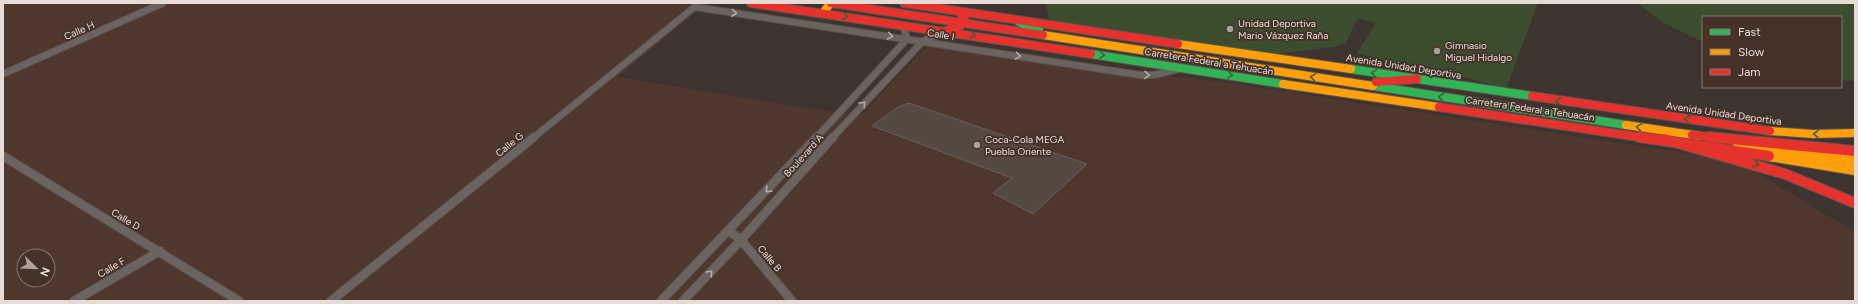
<svg xmlns="http://www.w3.org/2000/svg" width="1858" height="304" viewBox="0 0 1858 304" font-family="Figtree,sans-serif">
<style>
.built{fill:#4e372c;fill-rule:evenodd}
.green{fill:#3b4d2e}
.building{fill:#554841;stroke:#675e5a}
.lines{fill:none;stroke-linecap:round;stroke-linejoin:round}
.street-far1-casing{stroke:#5b524e;stroke-width:8}
.street-casing{stroke:#5b524e;stroke-width:10}
.fast-casing{stroke:#5b524e;stroke-width:10}
.slow-far1-casing{stroke:#5b524e;stroke-width:10}
.slow-casing{stroke:#5b524e;stroke-width:12}
.jam-far1-casing{stroke:#5b524e;stroke-width:10}
.jam-casing{stroke:#5b524e;stroke-width:12}
.street-far1{stroke:#6b6360;stroke-width:6}
.street{stroke:#6b6360;stroke-width:8}
.fast{stroke:#30b455;stroke-width:8}
.slow-far1{stroke:#ff9f0a;stroke-width:8}
.slow{stroke:#ff9f0a;stroke-width:10}
.jam-far1{stroke:#e5322d;stroke-width:8}
.jam{stroke:#e5322d;stroke-width:10}
.oneway{stroke:#b5aba6}
.oneway2{stroke:#3d6038}
.poi-dot{fill:#aca19b;stroke:#443229;stroke-width:1.5}
.labels{text-anchor:middle;stroke-width:3.5;stroke-linejoin:round;paint-order:stroke}
.poi-label{font-size:10px;fill:#e7dbd5;stroke:#443229;text-anchor:start}
.street-label{font-size:10px;fill:#e7dbd5;stroke:#443229}
</style>
<rect width="100%" height="100%" fill="#3e342f"/>
<path class="built" d="M3,3H703L694,13L618,77L821,110L862,115L923,49L939,40L1172,76L1223,82L1737,161L1855,232V301H3ZM24,256H48V280H24Z"/>
<g class="green">
<polygon points="1045,3 1538,3 1506,89 1435,69 1432,75 1357,53 1376,23 1358,18 1346,43 1334,47 1275,54 1050,21"/>
<polygon points="1637,3 1855,3 1855,81 1841,80 1841,17 1703,17 1703,42 1662,22"/>
</g>
<polygon class="building" points="909,103 1087,164 1033,214 993,193 1012,178 872,126 898,107"/>
<g class="lines">
<g class="street-far1-casing">
<g id="street-far1">
<polyline points="695,7 1140,75 1154,75 1183,68"/>
<polyline points="3,74 163,3"/>
<polyline points="533,138 697,5"/>
<polyline points="816,138 907,39 903,25"/>
<polyline points="832,138 923,41 946,31"/>
</g>
</g>
<g class="street-casing">
<g id="street">
<polyline points="3,156 239,301"/>
<polyline points="729,231 741,240 792,301"/>
<polyline points="74,301 160,251"/>
<polyline points="331,301 534,137"/>
<polyline points="661,301 817,137"/>
<polyline points="683,301 741,240 833,137"/>
</g>
</g>
<g class="fast-casing">
<g id="fast">
<polyline points="1018,21 1025,26 1039,29"/>
<polyline points="1091,54 1283,84"/>
<polyline points="1351,69 1532,96"/>
<polyline points="1373,86 1626,125"/>
</g>
</g>
<g class="slow-far1-casing">
<g id="slow-far1">
<polyline points="825,13 825,10 831,3"/>
<polyline points="1043,35 1373,86"/>
<polyline points="1178,44 1351,69"/>
<polyline points="1283,84 1439,107"/>
<polyline points="1626,125 1700,136"/>
<polyline points="1770,131 1813,134 1855,133"/>
</g>
</g>
<g class="slow-casing">
<g id="slow">
<polyline points="1737,142 1855,161"/>
<polyline points="1769,156 1855,170"/>
</g>
</g>
<g class="jam-far1-casing">
<g id="jam-far1">
<polyline points="751,3 1091,54"/>
<polyline points="831,3 1043,35"/>
<polyline points="904,3 1178,44"/>
<polyline points="946,31 960,26 965,20 962,16"/>
<polyline points="1376,82 1417,79"/>
<polyline points="1532,96 1770,131"/>
<polyline points="1439,107 1645,138"/>
<polyline points="1692,135 1719,138"/>
</g>
</g>
<g class="jam-casing">
<g id="jam">
<polyline points="1639,137 1769,156"/>
<polyline points="1709,137 1855,151"/>
<polyline points="1664,139 1785,174 1855,203"/>
</g>
</g>
<use href="#street-far1" class="street-far1"/>
<use href="#street" class="street"/>
<use href="#fast" class="fast"/>
<use href="#slow-far1" class="slow-far1"/>
<use href="#slow" class="slow"/>
<use href="#jam-far1" class="jam-far1"/>
<use href="#jam" class="jam"/>
</g>
<defs><path id="oneway-chevron" d="M-2-3.5L2.5 0L-2 3.5" fill="none" stroke-width="1.6" stroke-linecap="round" stroke-linejoin="round"/></defs>
<g class="oneway">
<use href="#oneway-chevron" transform="translate(734 13) rotate(8)"/>
<use href="#oneway-chevron" transform="translate(890 36) rotate(9)"/>
<use href="#oneway-chevron" transform="translate(1018 56) rotate(9)"/>
<use href="#oneway-chevron" transform="translate(1147 75) rotate(1)"/>
<use href="#oneway-chevron" transform="translate(863 104) rotate(-47)"/>
<use href="#oneway-chevron" transform="translate(768 190) rotate(134)"/>
<use href="#oneway-chevron" transform="translate(710 273) rotate(-47)"/>
</g>
<g class="oneway2">
<use href="#oneway-chevron" transform="translate(845 16) rotate(8)"/>
<use href="#oneway-chevron" transform="translate(973 35) rotate(9)"/>
<use href="#oneway-chevron" transform="translate(1102 55) rotate(9)"/>
<use href="#oneway-chevron" transform="translate(1374 73) rotate(-171)"/>
<use href="#oneway-chevron" transform="translate(1230 75) rotate(9)"/>
<use href="#oneway-chevron" transform="translate(1313 77) rotate(-171)"/>
<use href="#oneway-chevron" transform="translate(1441 97) rotate(-171)"/>
<use href="#oneway-chevron" transform="translate(1558 101) rotate(-172)"/>
<use href="#oneway-chevron" transform="translate(1687 119) rotate(-172)"/>
<use href="#oneway-chevron" transform="translate(1639 127) rotate(-171)"/>
<use href="#oneway-chevron" transform="translate(1816 134) rotate(-179)"/>
<use href="#oneway-chevron" transform="translate(1756 164) rotate(18)"/>
</g>
<g class="poi-dot">
<circle cx="1230" cy="29" r="4"/>
<circle cx="1437" cy="51" r="4"/>
<circle cx="977" cy="145" r="4"/>
</g>
<g class="labels">
<g class="poi-label">
<text x="1238" y="27">Unidad Deportiva<tspan x="1238" dy="12">Mario Vázquez Raña</tspan></text>
<text x="1445" y="49">Gimnasio<tspan x="1445" dy="12">Miguel Hidalgo</tspan></text>
<text x="985" y="143">Coca-Cola MEGA<tspan x="985" dy="12">Puebla Oriente</tspan></text>
</g>
<g class="street-label">
<text transform="translate(79 30) rotate(-24)" y="4">Calle H</text>
<text transform="translate(941 34) rotate(9)" y="4">Calle I</text>
<text transform="translate(1209 61) rotate(9)" y="4">Carretera Federal a Tehuacán</text>
<text transform="translate(1404 66) rotate(9)" y="4">Avenida Unidad Deportiva</text>
<text transform="translate(1530 108) rotate(8)" y="4">Carretera Federal a Tehuacán</text>
<text transform="translate(1724 113) rotate(8)" y="4">Avenida Unidad Deportiva</text>
<text transform="translate(509 144) rotate(-39)" y="4">Calle G</text>
<text transform="translate(803 155) rotate(-48)" y="4">Boulevard A</text>
<text transform="translate(126 219) rotate(31)" y="4">Calle D</text>
<text transform="translate(770 258) rotate(50)" y="4">Calle B</text>
<text transform="translate(111 267) rotate(-30)" y="4">Calle F</text>
</g>
</g>
<rect width="1858" height="304" fill="none" stroke="#e7dbd5" stroke-width="8"/>
<rect x="1702" y="16" width="140" height="72" fill="#443229" stroke="#85766e"/>
<rect x="1710" y="29" width="20" height="6" fill="#30b455" stroke="#85766e"/>
<text x="1738" y="36" font-size="12" fill="#e7dbd5">Fast</text>
<rect x="1710" y="49" width="20" height="6" fill="#ff9f0a" stroke="#85766e"/>
<text x="1738" y="56" font-size="12" fill="#e7dbd5">Slow</text>
<rect x="1710" y="69" width="20" height="6" fill="#e5322d" stroke="#85766e"/>
<text x="1738" y="76" font-size="12" fill="#e7dbd5">Jam</text>
<g transform="translate(36 268) rotate(113)"><circle r="19" fill="#443229" stroke="#85766e"/>
<path d="M0-3L7 15L0 10L-7 15Z" fill="#aca19b"/>
<text y="-6" font-size="11" font-weight="bold" text-anchor="middle" fill="#e7dbd5">N</text>
</g>
</svg>
